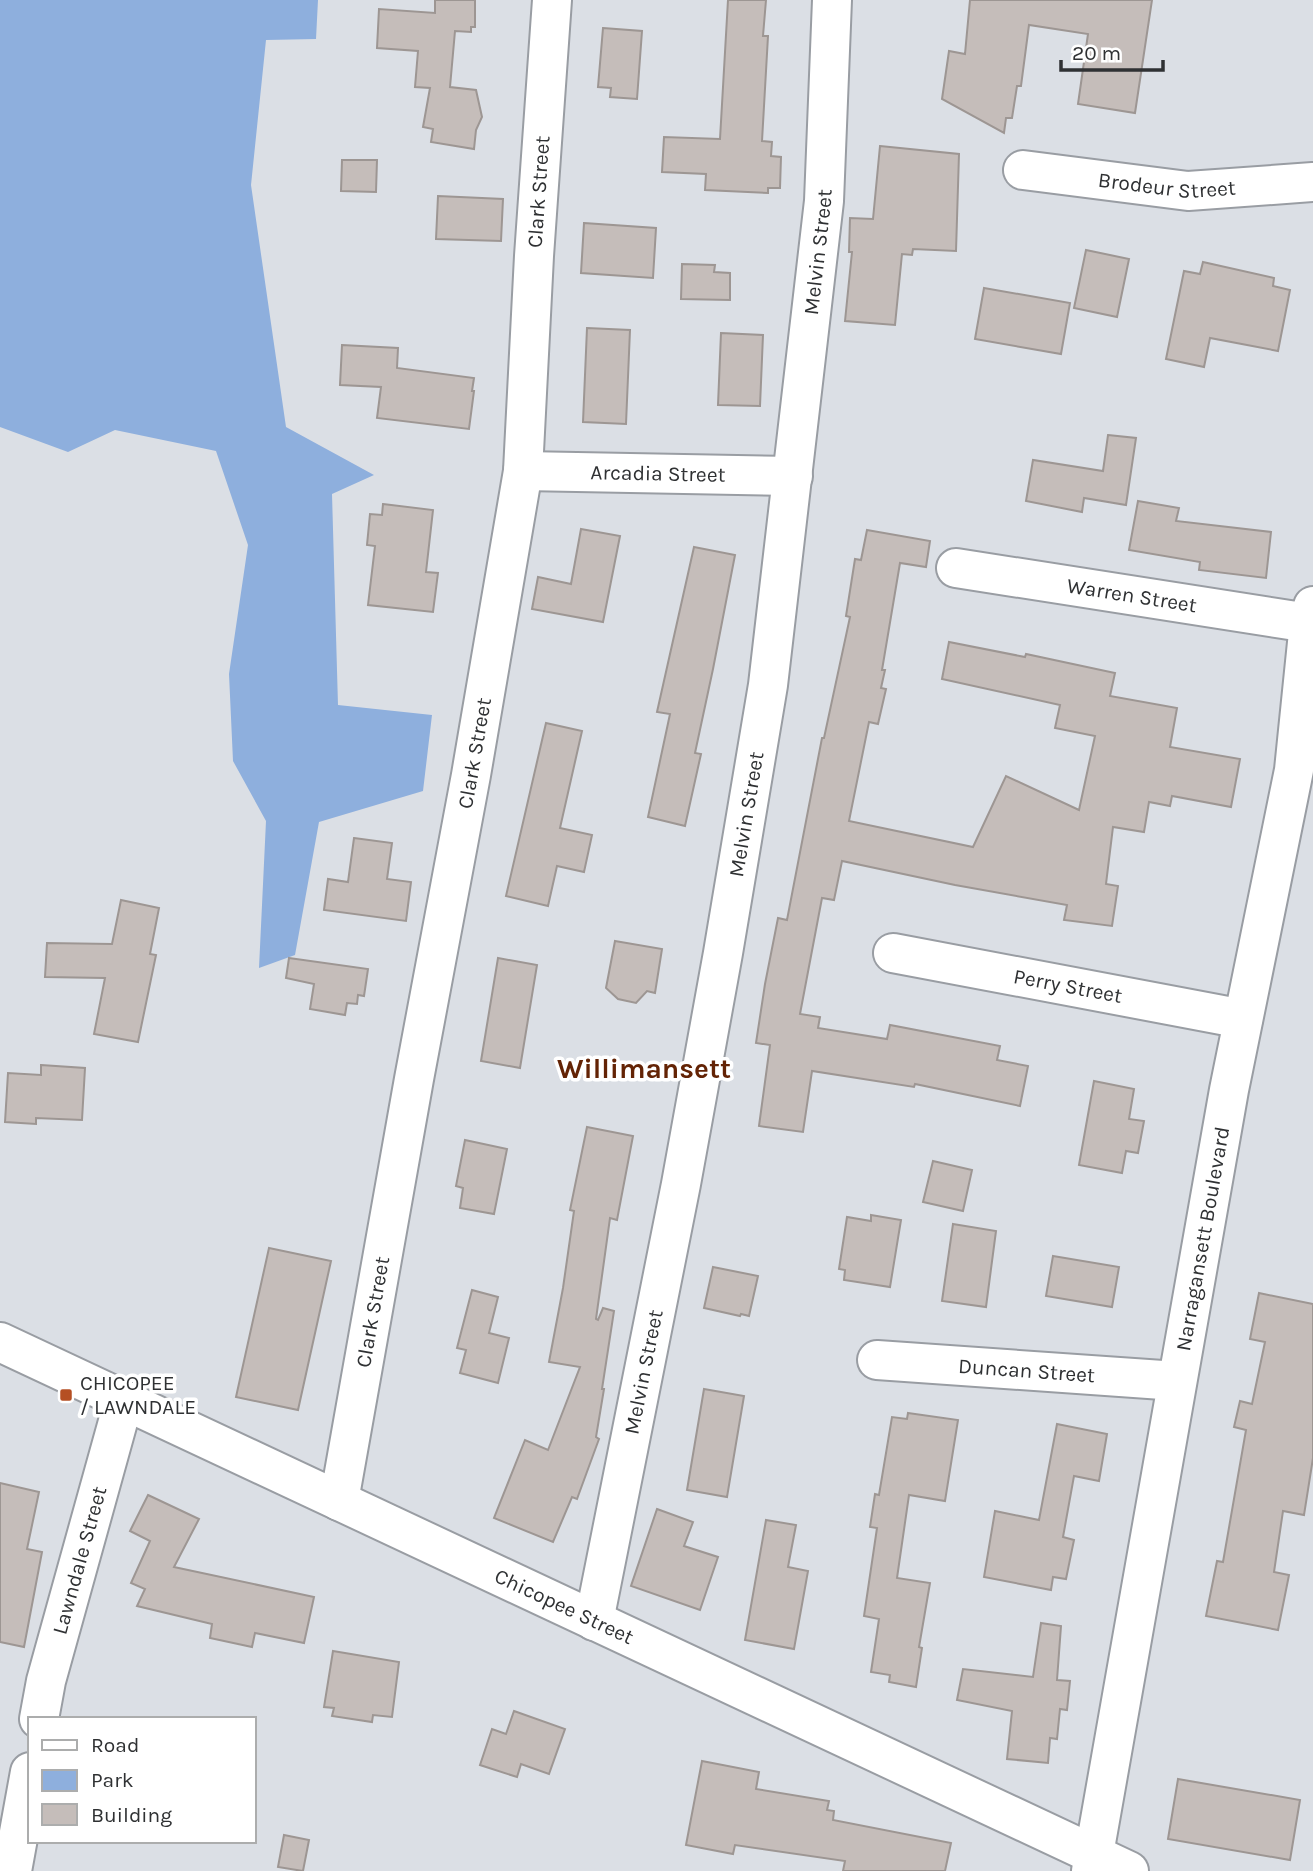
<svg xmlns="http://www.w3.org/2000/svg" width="1313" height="1871" viewBox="0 0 1313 1871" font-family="Karla,sans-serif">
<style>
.green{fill:#8eafdd}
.building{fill:#c5bdba;stroke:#9d9693;stroke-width:2}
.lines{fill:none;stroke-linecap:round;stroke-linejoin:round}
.street-casing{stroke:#999da3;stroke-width:42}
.secondary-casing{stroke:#999da3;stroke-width:42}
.street{stroke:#fff;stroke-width:38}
.secondary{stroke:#fff;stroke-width:38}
.poi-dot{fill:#b54f23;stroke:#fff;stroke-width:2.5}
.labels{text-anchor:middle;stroke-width:7;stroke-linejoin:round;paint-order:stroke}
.street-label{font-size:21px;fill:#2f3133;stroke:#fff}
.poi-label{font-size:21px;fill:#2f3133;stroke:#fff;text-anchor:start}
.district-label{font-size:28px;font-weight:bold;fill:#632305;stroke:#fff}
</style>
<rect width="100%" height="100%" fill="#dbdfe5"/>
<polygon class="green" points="0,0 318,0 316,39 266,40 251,185 286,427 374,475 332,494 338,705 432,715 423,791 319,822 295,955 259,968 266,821 233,761 229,674 248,545 216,451 115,430 68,452 0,427"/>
<g class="building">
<polygon points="435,0 475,0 475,27 471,27 471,32 455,31 450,87 476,90 482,117 476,130 474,149 431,142 433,129 423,127 430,88 415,87 418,51 377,48 379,9 435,13"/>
<polygon points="728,0 766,0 763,36 768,36 762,141 772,142 771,156 781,157 780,188 768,188 768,193 705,190 706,174 662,172 664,137 720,139"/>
<polygon points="970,0 1152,0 1135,113 1078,104 1088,34 1029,25 1021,86 1017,86 1012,118 1006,118 1004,133 942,99 949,51 965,54"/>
<polygon points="603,28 642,31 637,99 610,97 611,88 598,87"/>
<polygon points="880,146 959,154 956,251 913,249 912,255 902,254 895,325 845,321 852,252 849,252 850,218 873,219"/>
<polygon points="342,160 377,160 376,192 341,191"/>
<polygon points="438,196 503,199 501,241 436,239"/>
<polygon points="584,223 656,228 653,278 581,273"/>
<polygon points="1086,250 1129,259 1117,317 1074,308"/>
<polygon points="1203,262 1274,278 1273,286 1290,290 1278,351 1210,338 1204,367 1166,359 1184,271 1200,274"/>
<polygon points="682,264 715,265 714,272 730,273 730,300 681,299"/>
<polygon points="984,288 1070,303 1061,354 975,339"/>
<polygon points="587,328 630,330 626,424 583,422"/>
<polygon points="721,333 763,335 760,406 718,405"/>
<polygon points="342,345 398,348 397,368 474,378 472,391 474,391 469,429 377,418 381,387 340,385"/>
<polygon points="1108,435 1136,438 1126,505 1084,498 1082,512 1026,501 1033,460 1103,471"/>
<polygon points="1138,501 1179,508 1176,521 1271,532 1266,578 1199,570 1200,562 1129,550"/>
<polygon points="383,504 433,510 426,572 438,573 433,612 368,605 375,546 367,545 370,514 382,515"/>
<polygon points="581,529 620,536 603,622 532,609 538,577 571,584"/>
<polygon points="867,530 930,541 926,567 900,563 882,670 885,670 881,688 886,689 878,724 869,722 849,821 973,847 1006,776 1079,810 1095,736 1055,728 1060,705 942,679 949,642 1025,657 1026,654 1115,673 1110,696 1177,708 1170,747 1240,759 1231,807 1172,796 1170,806 1149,802 1144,832 1113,827 1106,884 1118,886 1112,926 1064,920 1067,905 955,885 842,861 834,900 822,898 800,1014 820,1017 818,1028 887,1039 890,1025 1000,1046 997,1060 1028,1066 1020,1106 915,1084 914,1087 812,1071 803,1132 759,1126 770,1045 756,1043 765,984 778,918 787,920 822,738 824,738 850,617 846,616 855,559 861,560"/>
<polygon points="694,547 735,555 713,669 695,753 701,754 685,826 648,817 670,714 657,712"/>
<polygon points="546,723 582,731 560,828 592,835 584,872 557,866 548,906 506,896"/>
<polygon points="354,838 392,843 387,879 411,882 406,921 324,910 328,879 348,882"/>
<polygon points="121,900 159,908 150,954 156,955 138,1042 94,1034 105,978 45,977 47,943 112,944"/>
<polygon points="615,941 662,949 655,993 647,991 636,1003 618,999 606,988"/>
<polygon points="289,958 368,969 364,996 358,995 357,1004 347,1003 345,1015 310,1009 314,984 286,978"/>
<polygon points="498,958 537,965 520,1068 481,1061"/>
<polygon points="41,1065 85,1068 82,1120 36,1118 36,1124 5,1122 8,1073 41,1075"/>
<polygon points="1094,1081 1134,1089 1129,1119 1144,1121 1138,1153 1126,1151 1122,1173 1079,1165"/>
<polygon points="587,1127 633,1136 617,1220 610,1218 596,1319 598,1320 603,1308 614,1311 602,1389 604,1389 596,1437 599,1439 577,1499 572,1497 553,1542 494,1518 525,1440 548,1450 580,1367 549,1362 563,1288 574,1211 570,1210"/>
<polygon points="465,1140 507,1149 494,1214 460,1208 463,1188 456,1186"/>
<polygon points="933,1161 972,1170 963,1211 923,1202"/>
<polygon points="871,1215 901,1220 890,1287 844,1280 845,1270 839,1269 847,1217 871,1221"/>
<polygon points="953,1224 996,1231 986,1307 942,1301"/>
<polygon points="269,1248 331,1261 298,1410 236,1397"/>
<polygon points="1053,1256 1119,1267 1112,1307 1046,1296"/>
<polygon points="713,1267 758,1276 749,1316 741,1314 740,1316 704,1308"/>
<polygon points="472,1290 498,1297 489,1333 509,1338 498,1383 460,1373 466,1350 457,1348"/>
<polygon points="1259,1293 1313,1304 1313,1458 1304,1515 1283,1511 1274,1572 1289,1575 1278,1630 1206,1616 1217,1561 1223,1562 1246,1430 1234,1427 1240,1401 1252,1404 1265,1342 1250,1339"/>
<polygon points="704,1389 744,1396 727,1497 687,1490"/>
<polygon points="908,1413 958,1420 945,1501 909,1495 897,1578 930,1583 919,1647 922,1648 916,1687 889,1682 890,1675 871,1672 879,1619 864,1616 877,1528 870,1527 875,1494 879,1495 892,1417 907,1419"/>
<polygon points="1057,1424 1107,1434 1099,1481 1074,1476 1063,1537 1074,1540 1066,1579 1053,1577 1051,1590 984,1577 995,1511 1039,1520"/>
<polygon points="0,1483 39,1492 27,1549 42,1552 24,1647 0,1642"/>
<polygon points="148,1495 199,1519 174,1567 314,1597 304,1643 255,1633 252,1647 210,1638 212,1624 137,1606 145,1589 131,1583 150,1541 130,1531"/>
<polygon points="657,1509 693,1522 684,1546 718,1557 700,1610 631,1586"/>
<polygon points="766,1520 796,1525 788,1567 808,1571 794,1649 745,1640"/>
<polygon points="1041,1623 1061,1626 1057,1680 1070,1681 1067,1710 1060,1709 1057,1739 1050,1738 1048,1763 1007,1759 1012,1711 957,1700 963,1669 1033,1677"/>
<polygon points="333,1651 399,1662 392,1717 373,1715 372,1722 332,1716 334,1708 324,1707"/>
<polygon points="514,1711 565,1729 549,1774 521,1764 517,1777 480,1765 492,1729 506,1734"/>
<polygon points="702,1761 759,1772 756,1789 829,1801 827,1810 834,1811 833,1820 951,1843 945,1871 843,1871 845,1861 735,1845 733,1854 686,1845"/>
<polygon points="1178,1779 1300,1800 1290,1860 1168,1839"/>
<polygon points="284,1835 309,1840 303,1871 278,1867"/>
</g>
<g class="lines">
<g class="street-casing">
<g id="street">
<path id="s1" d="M1023,170L1188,191L1313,182"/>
<path id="s2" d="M523,471L793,476"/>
<path id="s3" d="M956,568L1309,623"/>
<path id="s4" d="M893,953L1243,1019"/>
<path id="s5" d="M877,1360L1177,1381"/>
<path id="s6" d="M339,1501L414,1079L471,775L523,471L534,256L552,0"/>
<path id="s7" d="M594,1621L681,1184L723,953L768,685L824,201L832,0"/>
<path id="s8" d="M39,1719L46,1681L124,1400"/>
<polyline points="12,1871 30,1772"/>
<path id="s9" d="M1091,1871L1229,1090L1294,770L1309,623L1313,606"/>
</g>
</g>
<g class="secondary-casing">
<g id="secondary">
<path id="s10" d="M0,1342L1129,1871"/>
</g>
</g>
<use href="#street" class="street"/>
<use href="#secondary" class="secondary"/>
</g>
<rect class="poi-dot" x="59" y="1388" width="14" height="14" rx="3.5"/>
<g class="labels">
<g class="street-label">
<text dy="7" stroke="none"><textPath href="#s1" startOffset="145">Brodeur Street</textPath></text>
<text dy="7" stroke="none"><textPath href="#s6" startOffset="1326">Clark Street</textPath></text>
<text dy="7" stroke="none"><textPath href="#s7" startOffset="1388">Melvin Street</textPath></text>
<text dy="7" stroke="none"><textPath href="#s2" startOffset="135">Arcadia Street</textPath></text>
<text dy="7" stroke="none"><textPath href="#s3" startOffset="178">Warren Street</textPath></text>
<text dy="7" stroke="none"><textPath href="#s6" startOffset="760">Clark Street</textPath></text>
<text dy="7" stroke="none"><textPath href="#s7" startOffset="821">Melvin Street</textPath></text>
<text dy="7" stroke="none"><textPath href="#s4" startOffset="178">Perry Street</textPath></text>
<text dy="7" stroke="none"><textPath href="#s9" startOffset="642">Narragansett Boulevard</textPath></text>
<text dy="7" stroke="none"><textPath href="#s6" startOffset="192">Clark Street</textPath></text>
<text dy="7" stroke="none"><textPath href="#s5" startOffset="150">Duncan Street</textPath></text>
<text dy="7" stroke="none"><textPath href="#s7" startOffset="254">Melvin Street</textPath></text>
<text dy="7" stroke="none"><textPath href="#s8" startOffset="164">Lawndale Street</textPath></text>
<text dy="7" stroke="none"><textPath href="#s10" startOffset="623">Chicopee Street</textPath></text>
</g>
<g class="poi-label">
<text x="80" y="1390">CHICOPEE<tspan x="80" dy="24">/ LAWNDALE</tspan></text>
</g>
<g class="district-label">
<text x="644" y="1078">Willimansett</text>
</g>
</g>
<rect x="28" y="1717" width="228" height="126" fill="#ffffff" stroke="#acadad" stroke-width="2"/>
<rect x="42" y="1740" width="35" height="10" fill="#ffffff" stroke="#acadad" stroke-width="2"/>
<text x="91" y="1752" font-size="21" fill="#2f3133">Road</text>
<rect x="42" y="1770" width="35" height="21" fill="#8eafdd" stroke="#acadad" stroke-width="2"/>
<text x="91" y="1787" font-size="21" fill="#2f3133">Park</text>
<rect x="42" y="1804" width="35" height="21" fill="#c5bdba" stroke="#acadad" stroke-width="2"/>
<text x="91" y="1822" font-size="21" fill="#2f3133">Building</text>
<path d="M1061 60v10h102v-10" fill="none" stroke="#2f3133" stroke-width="3.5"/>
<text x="1072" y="60" font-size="21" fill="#2f3133" stroke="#ffffff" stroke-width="5" paint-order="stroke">20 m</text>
</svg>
